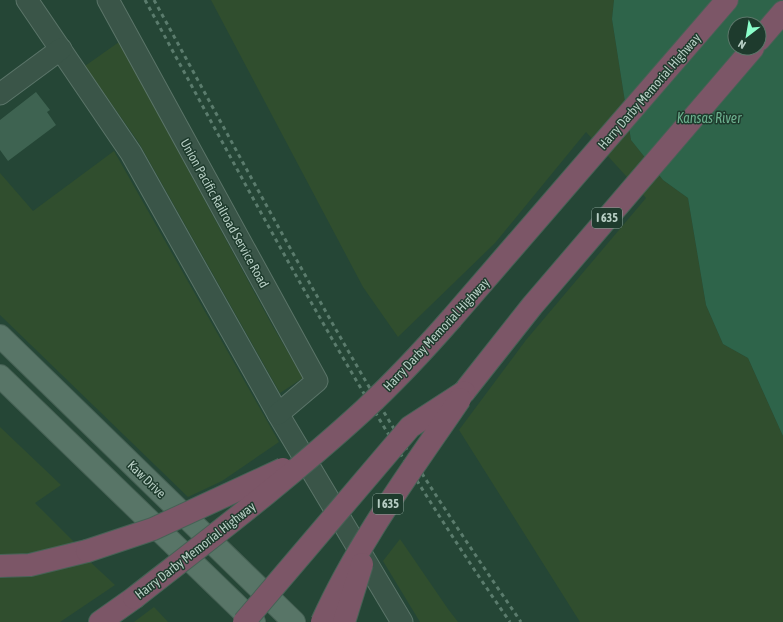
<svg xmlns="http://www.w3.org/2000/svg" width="783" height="622" viewBox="0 0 783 622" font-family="'Asap Condensed',sans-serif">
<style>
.green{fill:#304e2e}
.water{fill:#2e644a;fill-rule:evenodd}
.building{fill:#3e6351}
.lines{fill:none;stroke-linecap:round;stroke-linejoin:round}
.minor-casing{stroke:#5b7569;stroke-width:23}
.major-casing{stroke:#466154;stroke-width:24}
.highway-casing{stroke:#476256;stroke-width:24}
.minor{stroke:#3a5548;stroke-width:21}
.major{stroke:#587567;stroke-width:22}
.highway{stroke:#7c5667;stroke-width:22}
.rail{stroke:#5b7c6d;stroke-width:3;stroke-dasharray:4 4;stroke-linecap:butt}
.highway-bridge-casing{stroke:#476256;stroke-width:24;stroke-linecap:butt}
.highway-bridge{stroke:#7c5667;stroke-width:22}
.labels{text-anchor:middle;stroke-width:3;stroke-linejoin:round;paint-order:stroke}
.shield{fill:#1e3b2d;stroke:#89a297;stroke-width:1}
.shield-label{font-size:12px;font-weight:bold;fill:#b7cec4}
.street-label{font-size:13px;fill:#b7cec4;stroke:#1e3b2d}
.water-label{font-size:14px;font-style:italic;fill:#6db08f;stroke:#1e3b2d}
</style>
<rect width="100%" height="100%" fill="#254636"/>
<g class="green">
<polygon points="211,0 614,0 612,19 631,140 663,180 688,198 706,305 723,344 748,358 783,436 783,622 580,622 459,430 526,340 646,198 586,132 495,243 398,337 363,287"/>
<polygon points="119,42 272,325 303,378 280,393 139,143 85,66"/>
<polygon points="114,151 279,442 222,481 188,497 0,315 0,173 33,211"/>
<polygon points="0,427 61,485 35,503 76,544 7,557 0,557"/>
<polygon points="400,539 448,609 458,622 420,622 383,561"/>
<polygon points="87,559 115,585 60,622 0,622 0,578 9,578"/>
<polygon points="154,607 168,622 134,622"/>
</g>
<path class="water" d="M614,0H783V436L748,358L723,344L706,305L688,198L663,180L631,140L612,19ZM735,24H759V48H735Z"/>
<polygon class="building" points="36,92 50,110 47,112 56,125 8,161 0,150 0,120"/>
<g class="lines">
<g class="minor-casing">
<g id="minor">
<polyline points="27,0 131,153 278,414 402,622"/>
<polyline points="108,0 317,381 278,414"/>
<polyline points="0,94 61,49"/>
</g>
</g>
<g class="major-casing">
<g id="major">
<polyline points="0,336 294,622"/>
<polyline points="0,376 254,622"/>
</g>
</g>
<g class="highway-casing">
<g id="highway">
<polyline points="759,40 783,12"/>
<polyline points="452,318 727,0"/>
<polyline points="464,392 532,306 753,48"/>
<polyline points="0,566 30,565 87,551"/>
<polyline points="100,622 134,598"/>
</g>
</g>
<use href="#minor" class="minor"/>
<use href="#major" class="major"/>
<use href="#highway" class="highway"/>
<g class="rail">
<path d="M145,0C260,211 372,424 510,622"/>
<path d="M154,0C231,140 306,281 388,419C430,488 475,555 521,622"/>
</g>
<g class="highway-bridge-casing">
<g id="highway-bridge">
<polyline points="87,551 153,529 283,469"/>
<path d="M134,598C212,537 291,477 364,410C395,381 424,350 452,318"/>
<polyline points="244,622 410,427 464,392"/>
<path d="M322,622C358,542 411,471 460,399"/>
<polyline points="344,622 362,564"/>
</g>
</g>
<use href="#highway-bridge" class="highway-bridge"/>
</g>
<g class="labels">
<g class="shield">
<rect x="592" y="208" width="30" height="20" rx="3"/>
<rect x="373" y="494" width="30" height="20" rx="3"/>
</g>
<g class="shield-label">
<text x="607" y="222">I 635</text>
<text x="388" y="508">I 635</text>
</g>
<g class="street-label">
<text transform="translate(649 91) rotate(-49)" y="5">Harry Darby Memorial Highway</text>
<text transform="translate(225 213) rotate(61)" y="5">Union Pacific Railroad Service Road</text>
<text transform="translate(436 334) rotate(-47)" y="5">Harry Darby Memorial Highway</text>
<text transform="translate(147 479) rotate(44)" y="5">Kaw Drive</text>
<text transform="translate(195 550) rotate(-38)" y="5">Harry Darby Memorial Highway</text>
</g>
<g class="water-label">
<text x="709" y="123">Kansas River</text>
</g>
</g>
<g transform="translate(747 36) rotate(211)"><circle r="19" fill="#1e3b2d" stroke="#5b7669"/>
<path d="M0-3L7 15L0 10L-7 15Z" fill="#8cffcb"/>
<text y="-6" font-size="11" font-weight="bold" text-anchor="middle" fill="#b7cec4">N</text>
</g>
</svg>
